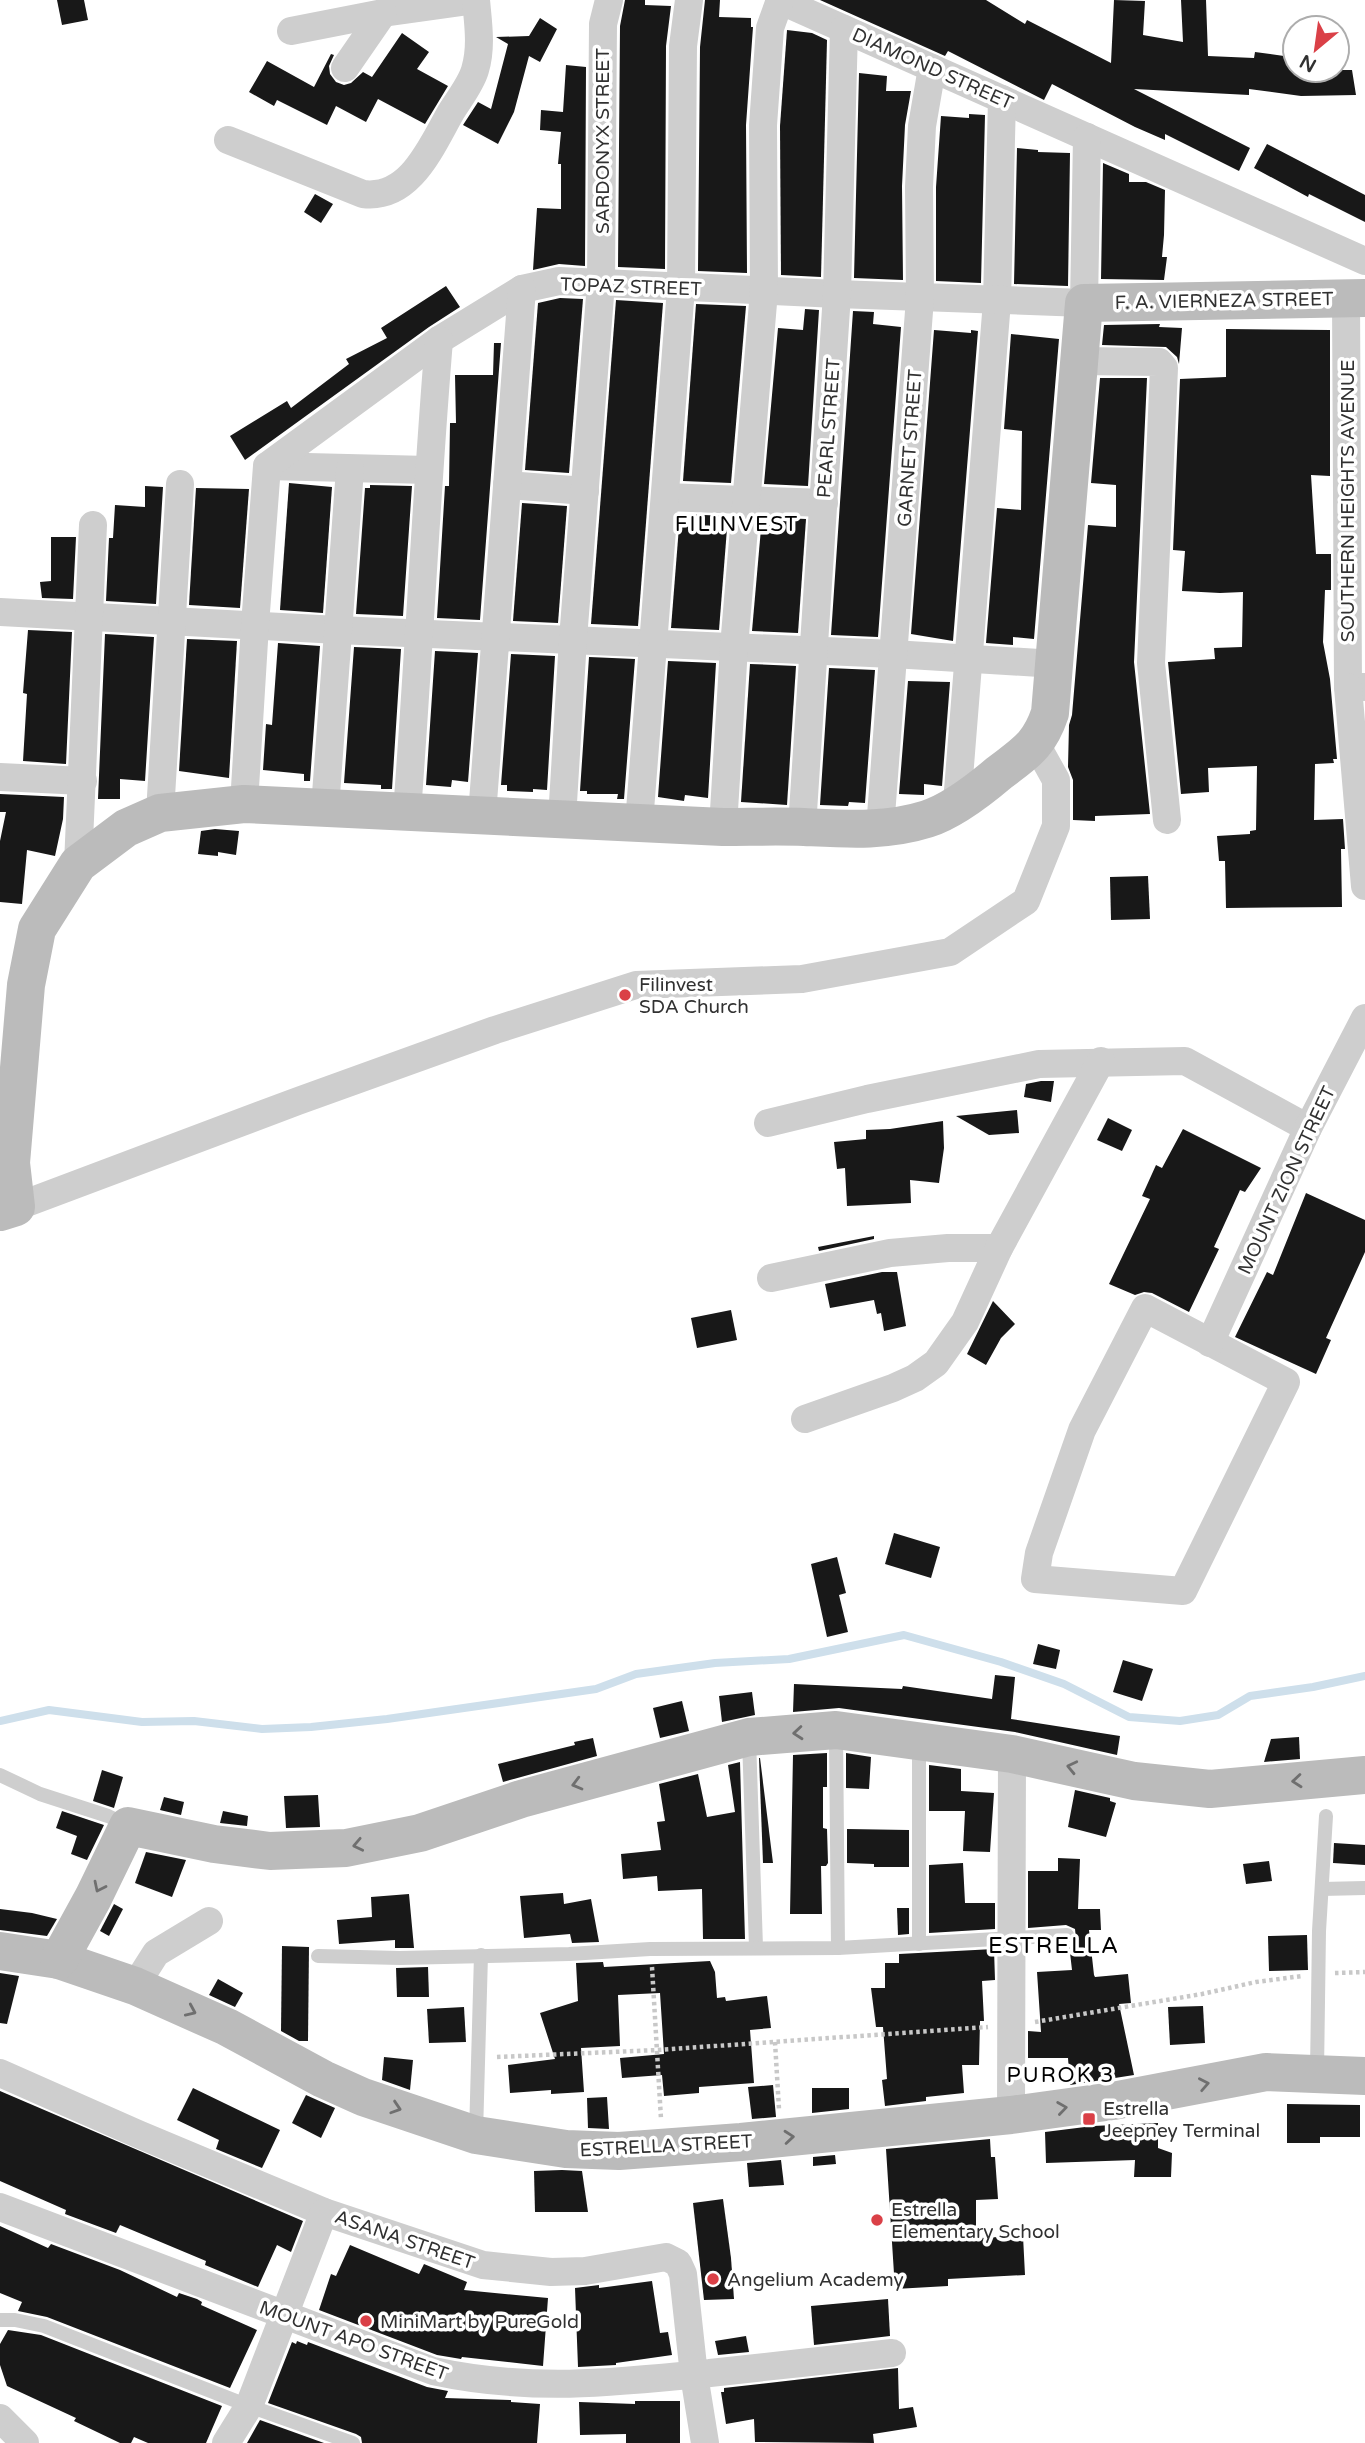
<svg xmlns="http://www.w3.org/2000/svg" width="1365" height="2443" viewBox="0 0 1365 2443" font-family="'Varela Round',sans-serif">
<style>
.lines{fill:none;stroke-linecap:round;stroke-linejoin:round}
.stream{stroke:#cedfeb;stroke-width:8}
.building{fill:#181818}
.path{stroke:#c8c8c8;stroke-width:4.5;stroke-dasharray:3.5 3.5;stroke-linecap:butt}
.lane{stroke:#cecece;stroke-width:14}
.street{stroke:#cecece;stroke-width:28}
.secondary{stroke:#bbb;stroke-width:38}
.oneway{stroke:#6f6f6f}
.poi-dot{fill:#da4047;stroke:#fff;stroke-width:2.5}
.labels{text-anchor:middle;stroke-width:7;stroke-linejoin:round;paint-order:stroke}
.street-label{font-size:19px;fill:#313131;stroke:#fff}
.poi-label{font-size:19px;fill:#313131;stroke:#fff;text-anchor:start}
.neighbourhood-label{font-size:21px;letter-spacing:2px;fill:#000;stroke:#fff}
.quarter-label{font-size:23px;letter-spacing:2px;fill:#000;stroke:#fff}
</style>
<rect width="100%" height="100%" fill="#fff"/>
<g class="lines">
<polyline class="stream" points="0,1721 49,1710 142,1722 194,1721 262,1729 311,1727 387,1719 596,1689 636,1674 715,1663 789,1659 904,1635 1001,1662 1064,1684 1129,1717 1180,1721 1218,1715 1250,1696 1313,1687 1365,1676"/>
</g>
<g class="building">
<polygon points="57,0 84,0 88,20 62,25"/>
<polygon points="625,0 645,0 645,5 671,6 666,46 665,269 618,267 620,26"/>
<polygon points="705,0 720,0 719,17 751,18 751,27 753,27 746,125 747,273 698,271 700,47"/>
<polygon points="820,0 986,0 1025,24 1027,20 1111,63 1114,0 1145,1 1143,35 1183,42 1181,0 1206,0 1208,56 1254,58 1255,52 1291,57 1289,70 1352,70 1356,95 1301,96 1249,89 1249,95 1134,89 1250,148 1239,171 1165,134 1165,140 1135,127 1052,84 1044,100 948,51 945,56"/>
<polygon points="540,18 557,29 540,62 529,56 514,112 498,144 463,125 478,102 491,109 508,44 496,37 529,36"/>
<polygon points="787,30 812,33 827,40 821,277 781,275 780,126"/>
<polygon points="402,33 429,52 417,69 448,86 425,124 378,99 366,122 336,106 327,125 277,100 274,106 249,92 267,61 314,87 331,54 334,55 329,66 330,74 336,82 344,85 351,83 363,72 372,77"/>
<polygon points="566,65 586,67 585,266 559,264 533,270 537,208 561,209 561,164 558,164 561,132 540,130 541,110 563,112"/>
<polygon points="859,73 887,76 886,91 911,91 905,125 902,186 903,280 854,278"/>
<polygon points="969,114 985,115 981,283 936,281 936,187 941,116 969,118"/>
<polygon points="1267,144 1365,195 1365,222 1309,194 1308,197 1254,168"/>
<polygon points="1017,148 1038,150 1038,152 1070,153 1068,286 1014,284"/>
<polygon points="1103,163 1129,174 1129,182 1146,182 1165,190 1164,235 1162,257 1167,257 1164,280 1101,279"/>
<polygon points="315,194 333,204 321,223 304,212"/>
<polygon points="446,286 460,307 429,327 245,460 230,436 287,401 291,408 349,364 346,359 387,338 381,328"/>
<polygon points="560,298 583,299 569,473 525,470 538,303"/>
<polygon points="616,300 663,303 638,626 591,624"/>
<polygon points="696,304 746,306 731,483 683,481"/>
<polygon points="805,309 819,310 808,486 764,484 778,328 803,330"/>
<polygon points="853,311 874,312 873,324 901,327 878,637 831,635"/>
<polygon points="1160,324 1159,327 1182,328 1179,364 1177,357 1166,347 1102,345 1104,325"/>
<polygon points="1226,329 1330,330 1330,476 1311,475 1316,554 1331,554 1331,590 1325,590 1323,642 1330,679 1337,759 1333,759 1334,763 1315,764 1314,820 1343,819 1345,849 1341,849 1342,907 1226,908 1225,861 1219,861 1217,836 1250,834 1250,831 1256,830 1257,766 1208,768 1209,792 1181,794 1168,662 1215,659 1214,648 1242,647 1243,592 1220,593 1182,591 1185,551 1173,550 1180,379 1226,377"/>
<polygon points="934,330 971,333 971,330 978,331 953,641 911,634"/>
<polygon points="1011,334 1059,339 1034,639 1013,637 1013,645 986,643 997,508 1021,510 1022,431 1004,429"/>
<polygon points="494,343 501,343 480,620 437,618 445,486 449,486 450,423 456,423 455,375 493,375"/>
<polygon points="1100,378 1147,378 1134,662 1150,814 1095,816 1095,821 1073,820 1073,780 1068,767 1069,725 1072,715 1088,525 1116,527 1116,485 1091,483"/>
<polygon points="289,483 332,487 323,613 280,610"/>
<polygon points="370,485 412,486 403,616 356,614 365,488 370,488"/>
<polygon points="145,486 163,487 156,604 106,601 109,538 113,538 115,505 145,507"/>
<polygon points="196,488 249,489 240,608 189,605"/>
<polygon points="522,503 567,506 558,623 513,621"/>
<polygon points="680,514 728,516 719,630 671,628"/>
<polygon points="762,517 806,519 798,633 752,631"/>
<polygon points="51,537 76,537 73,599 42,598 40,582 51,581"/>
<polygon points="28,630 72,632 66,764 23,761 27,694 23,693"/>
<polygon points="105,634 154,637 145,781 120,779 120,799 98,799"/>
<polygon points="187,639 237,641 229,778 179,771"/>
<polygon points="278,643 320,646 310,781 304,781 304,774 263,770 266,724 272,725"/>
<polygon points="354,647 401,649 392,789 381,789 381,785 344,783"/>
<polygon points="435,651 478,653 468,782 452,780 451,787 426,785"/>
<polygon points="511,654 555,656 547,790 533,789 533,792 507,791 507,785 501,785"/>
<polygon points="589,657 635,659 624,799 617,799 618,794 587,794 587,791 580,791"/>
<polygon points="668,661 716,663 708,798 685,795 684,801 658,797"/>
<polygon points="750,664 796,666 787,805 741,802"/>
<polygon points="829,668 875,670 865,803 849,802 848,806 820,805"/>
<polygon points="908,681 950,682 942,786 924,784 924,795 899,794"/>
<polygon points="0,794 64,797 63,819 55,856 27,850 22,904 0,902 0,841 6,812 0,812"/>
<polygon points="215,829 239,831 236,855 218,852 218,856 198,854 201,831"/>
<polygon points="1148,876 1150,919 1111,920 1110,877"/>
<polygon points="1041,1081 1054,1081 1051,1102 1024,1097 1026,1084"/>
<polygon points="1017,1110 1019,1133 989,1135 956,1116"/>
<polygon points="1108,1118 1132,1130 1122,1151 1097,1140"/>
<polygon points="943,1121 944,1148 939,1183 910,1180 911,1203 847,1206 845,1168 837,1169 834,1142 866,1139 866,1130 890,1129"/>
<polygon points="1183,1129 1261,1168 1245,1192 1240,1190 1214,1247 1219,1249 1189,1312 1152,1293 1144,1292 1135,1295 1109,1284 1150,1199 1142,1196 1156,1165 1162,1168"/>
<polygon points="1306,1193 1365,1220 1365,1252 1326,1338 1331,1340 1316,1374 1235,1337 1267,1272 1273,1275"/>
<polygon points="874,1236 874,1239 819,1251 818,1247"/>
<polygon points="882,1272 897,1272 906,1326 884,1331 881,1313 877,1314 874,1300 830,1308 825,1284"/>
<polygon points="993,1301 1015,1324 1001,1338 986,1365 967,1354"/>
<polygon points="731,1310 737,1340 697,1348 691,1318"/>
<polygon points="894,1533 940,1547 931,1578 885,1564"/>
<polygon points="837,1557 846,1593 839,1595 848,1632 827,1637 811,1564"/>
<polygon points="1038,1644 1060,1650 1056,1669 1033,1664"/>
<polygon points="1123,1660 1153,1669 1142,1701 1113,1692"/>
<polygon points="995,1675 1015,1677 1011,1719 1120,1736 1117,1755 1015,1732 839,1708 793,1712 794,1684 902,1689 903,1686 992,1699"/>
<polygon points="752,1692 755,1715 722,1722 719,1696"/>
<polygon points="682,1701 689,1731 660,1738 653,1708"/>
<polygon points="1299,1737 1300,1759 1264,1762 1271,1739"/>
<polygon points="593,1738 597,1756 503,1782 498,1764 575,1745 574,1742"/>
<polygon points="827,1753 827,1787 823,1787 823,1828 827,1829 828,1863 826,1866 821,1866 822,1914 790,1914 793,1755"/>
<polygon points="846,1753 871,1757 869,1789 846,1788"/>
<polygon points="759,1758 760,1758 773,1863 763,1863"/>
<polygon points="740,1762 745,1939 703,1939 702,1889 658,1891 657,1876 623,1879 621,1854 661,1850 657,1822 665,1821 659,1784 698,1774 707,1817 735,1812 728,1765"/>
<polygon points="929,1765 961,1769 961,1791 994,1793 990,1852 963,1851 965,1811 929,1811"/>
<polygon points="102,1770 123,1777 114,1808 93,1801"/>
<polygon points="1075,1790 1110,1798 1110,1801 1116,1803 1106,1837 1068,1827"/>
<polygon points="318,1795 320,1827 286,1828 284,1796"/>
<polygon points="164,1797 184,1802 181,1815 160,1810"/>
<polygon points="62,1811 104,1825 87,1860 71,1854 77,1836 56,1828"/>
<polygon points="223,1811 248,1816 247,1826 220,1823"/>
<polygon points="847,1829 909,1830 909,1867 874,1867 874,1864 847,1863"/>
<polygon points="1334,1843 1365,1845 1365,1865 1333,1863"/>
<polygon points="146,1852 186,1860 172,1897 135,1883"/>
<polygon points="1058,1858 1080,1859 1078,1909 1100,1909 1101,1930 1089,1930 1094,1975 1095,1977 1128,1974 1131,2003 1119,2004 1134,2075 1070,2085 1068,2058 1028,2058 1028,2031 1041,2032 1037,1972 1072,1970 1069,1944 1076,1939 1075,1929 1066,1925 1028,1928 1028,1871 1058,1871"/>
<polygon points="1269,1861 1272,1881 1246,1884 1243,1864"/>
<polygon points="963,1863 965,1903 995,1903 995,1929 929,1933 929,1865"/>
<polygon points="563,1893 564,1904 591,1899 599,1942 572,1943 570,1934 524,1938 520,1896"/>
<polygon points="409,1894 414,1948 395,1948 395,1940 339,1944 337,1920 372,1917 371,1897"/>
<polygon points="114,1904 123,1909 109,1936 100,1931"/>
<polygon points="897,1908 909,1908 909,1934 898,1935"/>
<polygon points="0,1909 32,1913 57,1919 47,1936 0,1930"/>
<polygon points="1307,1935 1308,1970 1269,1971 1268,1936"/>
<polygon points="282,1946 309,1947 308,2041 299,2041 281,2031"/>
<polygon points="994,1949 995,1980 982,1981 984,2021 980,2021 979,2065 962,2065 964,2093 926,2097 926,2101 885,2106 882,2080 887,2079 883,2027 876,2027 871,1988 885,1988 885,1963 899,1963 899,1954"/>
<polygon points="710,1961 715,1972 717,1998 725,1997 726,2001 767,1996 771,2028 750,2030 754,2083 699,2087 699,2093 664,2096 662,2075 622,2078 620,2058 664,2054 660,1993 618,1995 620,2046 581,2048 584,2092 551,2094 551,2090 510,2093 508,2065 555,2059 540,2013 578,2001 576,1963 603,1962 604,1967"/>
<polygon points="428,1967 429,1997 397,1997 396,1968"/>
<polygon points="0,1973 19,1976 7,2024 0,2023"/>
<polygon points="218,1979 243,1993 235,2007 209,1995"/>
<polygon points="1203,2006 1205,2043 1170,2045 1168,2007"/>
<polygon points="464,2007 466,2042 429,2043 427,2009"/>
<polygon points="384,2057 413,2060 410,2090 382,2080"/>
<polygon points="773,2085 776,2117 752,2119 748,2087"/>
<polygon points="193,2088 280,2130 262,2168 216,2149 219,2140 177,2120"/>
<polygon points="812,2088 849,2088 849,2109 812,2113"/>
<polygon points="0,2091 303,2221 291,2252 277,2245 258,2287 205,2265 206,2261 120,2225 116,2233 65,2214 66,2210 0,2181"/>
<polygon points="306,2095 335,2108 321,2138 292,2123"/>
<polygon points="607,2097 609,2129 588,2128 587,2098"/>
<polygon points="1287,2104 1360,2105 1360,2137 1320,2137 1320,2143 1287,2143"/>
<polygon points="1158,2123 1158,2148 1172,2153 1171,2177 1134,2177 1135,2160 1046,2163 1045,2132 1093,2126"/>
<polygon points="990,2139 991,2157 995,2157 998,2199 976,2200 976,2238 1023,2236 1025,2275 948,2279 948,2286 895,2289 886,2149"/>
<polygon points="835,2155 836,2164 813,2166 813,2157"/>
<polygon points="781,2160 784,2185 749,2187 747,2163"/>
<polygon points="562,2170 582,2171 588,2212 535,2212 534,2171"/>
<polygon points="723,2199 731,2258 734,2299 704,2300 693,2203"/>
<polygon points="0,2226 48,2248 51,2244 120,2270 177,2297 179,2293 197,2299 202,2302 201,2305 257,2330 230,2388 47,2317 18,2311 22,2302 0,2293"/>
<polygon points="350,2245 419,2274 424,2264 467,2282 464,2290 548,2298 543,2366 462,2357 461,2359 437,2355 319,2310 331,2274 336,2276"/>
<polygon points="652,2281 660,2333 668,2332 672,2355 616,2363 616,2365 578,2367 575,2288 599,2285 599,2288"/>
<polygon points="888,2299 890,2336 814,2345 811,2306"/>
<polygon points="8,2330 41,2335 222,2406 206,2443 148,2443 134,2437 131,2443 120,2443 74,2421 76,2418 7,2386 0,2365 0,2344"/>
<polygon points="746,2336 749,2352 718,2355 715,2341"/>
<polygon points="297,2341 307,2345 308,2342 427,2387 448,2391 445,2398 511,2400 511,2402 540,2404 537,2443 362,2443 361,2437 356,2434 268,2403 292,2342 296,2344"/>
<polygon points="898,2368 899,2409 913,2407 917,2427 873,2434 874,2443 755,2442 754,2419 726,2424 721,2392 724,2392 724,2388"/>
<polygon points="635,2401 680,2401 680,2443 626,2443 626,2434 580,2435 579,2402 635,2404"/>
<polygon points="260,2420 324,2443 247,2443"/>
</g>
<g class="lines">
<g class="path">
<polyline points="652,1967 661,2119"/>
<polyline points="1335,1973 1365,1972"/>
<polyline points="1035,2022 1202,1994 1256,1982 1302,1976"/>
<polyline points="775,2042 779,2109"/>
<polyline points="497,2057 658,2050 988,2027"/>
</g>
<g class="lane">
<polyline points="836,1731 838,1948"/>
<polyline points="749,1739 756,1947"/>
<polyline points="0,1775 40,1794 108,1816 125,1824"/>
<polyline points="1322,1889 1365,1888"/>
<polyline points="919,1944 919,1743"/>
<polyline points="318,1956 400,1958 569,1954 650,1949 838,1948 1067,1935"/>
<polyline points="1317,2072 1319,1931 1326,1816"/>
<polyline points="476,2134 481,1955"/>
<polyline points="0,2320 15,2320 44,2326 249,2406 353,2443"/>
</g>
<g class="street">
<polyline points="779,0 1365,261"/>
<polyline points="291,31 383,13 476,0"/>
<polyline points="345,68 383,13"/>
<path d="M228,140L363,194C410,200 431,147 451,112C459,99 471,84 475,70C482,47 478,23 476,0"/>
<polyline points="1346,298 1348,687 1365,687"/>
<polyline points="1079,361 1159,362 1164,368 1151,663 1167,820"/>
<polyline points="267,466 428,470"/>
<polyline points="507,485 585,491"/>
<polyline points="665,497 824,503"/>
<polyline points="0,612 338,630 893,654 1055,664"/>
<polyline points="1348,687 1365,886"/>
<polyline points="0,777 83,781"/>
<polyline points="957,803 997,301 1002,99"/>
<polyline points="244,804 255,625 267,466 439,340 522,289 559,281 837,294 1084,303 1087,137"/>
<polyline points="325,808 350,469"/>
<path d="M407,812C419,655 426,497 439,340"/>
<polyline points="160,813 180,484"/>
<polyline points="482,815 522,289"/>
<polyline points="562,819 573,639 601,283 603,24 609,0"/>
<polyline points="639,823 681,288 683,46 689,0"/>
<polyline points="723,827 734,647 764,291 763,125 770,28 780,0"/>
<polyline points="802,827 837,294 844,29"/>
<polyline points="880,829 920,298 919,187 922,126 932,68"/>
<polyline points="78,864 93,525"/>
<polyline points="768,1123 867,1099 1039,1064 1185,1061 1308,1128"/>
<polyline points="16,1207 298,1101 495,1030 636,985 802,979 950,952 1026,901 1056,826 1056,780 1036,744"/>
<polyline points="771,1278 890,1253 948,1248 999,1248"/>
<polygon points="1145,1308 1286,1382 1183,1591 1035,1579 1039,1553 1082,1430"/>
<polyline points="1210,1343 1308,1128 1365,1018"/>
<polyline points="805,1419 893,1388 915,1378 936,1363 965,1322 999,1248 1101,1061"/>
<polyline points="135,1986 156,1953 209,1921"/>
<polyline points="0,2073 138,2134 324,2212 483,2265 551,2272 585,2271 666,2257 678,2263 683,2274 694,2375 705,2443"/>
<polyline points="1011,2115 1012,1754"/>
<path d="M0,2207L433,2371C530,2392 613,2383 710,2373C771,2366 831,2360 892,2353"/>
<polyline points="0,2418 25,2443"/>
<polyline points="226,2443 249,2406 324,2212"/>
</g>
<g class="secondary">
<path d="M0,1212L16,1207L11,1163L26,985L37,929L78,864L126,828L160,813L244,804L723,827C750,827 777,826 804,827C846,829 886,832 927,819C952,811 979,790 999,773C1025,753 1039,746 1050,713L1084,303L1365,298"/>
<polyline points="0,1951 59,1960 135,1986 227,2027 323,2079 363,2097 476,2135 566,2149 619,2151 741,2142 1011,2115 1113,2101 1266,2072 1365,2076"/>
<polyline points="59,1960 93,1898 128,1826 214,1844 270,1851 346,1848 420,1833 521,1799 749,1737 836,1730 1012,1754 1134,1781 1210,1789 1365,1775"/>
</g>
</g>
<defs><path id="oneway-chevron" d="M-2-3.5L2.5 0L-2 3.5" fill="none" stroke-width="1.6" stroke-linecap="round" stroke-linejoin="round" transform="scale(1.75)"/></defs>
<g class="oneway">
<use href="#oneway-chevron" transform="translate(798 1733) rotate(175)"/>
<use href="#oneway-chevron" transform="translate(1072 1767) rotate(-167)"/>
<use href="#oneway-chevron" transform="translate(1297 1781) rotate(175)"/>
<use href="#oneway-chevron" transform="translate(577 1784) rotate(165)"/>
<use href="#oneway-chevron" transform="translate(358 1845) rotate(168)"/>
<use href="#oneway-chevron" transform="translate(99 1887) rotate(116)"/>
<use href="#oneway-chevron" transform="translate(191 2011) rotate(24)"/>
<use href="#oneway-chevron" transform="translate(1204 2084) rotate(-11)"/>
<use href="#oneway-chevron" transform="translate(396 2108) rotate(18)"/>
<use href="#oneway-chevron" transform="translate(1062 2108) rotate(-8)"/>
<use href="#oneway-chevron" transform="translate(789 2137) rotate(-5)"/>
</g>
<g class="poi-dot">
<circle cx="625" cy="995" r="7"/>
<rect x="1082" y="2112" width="14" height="14" rx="3.5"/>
<circle cx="877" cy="2220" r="7"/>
<circle cx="713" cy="2279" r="7"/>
<circle cx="366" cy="2321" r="7"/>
</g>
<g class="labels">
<g class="street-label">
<text transform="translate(933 68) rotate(24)" y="7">DIAMOND STREET</text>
<text transform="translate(602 141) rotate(-90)" y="7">SARDONYX STREET</text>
<text transform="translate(631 286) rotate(2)" y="7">TOPAZ STREET</text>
<text transform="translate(1224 300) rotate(-1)" y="7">F. A. VIERNEZA STREET</text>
<text transform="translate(828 428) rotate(-86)" y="7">PEARL STREET</text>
<text transform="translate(909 448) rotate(-86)" y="7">GARNET STREET</text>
<text transform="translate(1347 501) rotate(-90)" y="7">SOUTHERN HEIGHTS AVENUE</text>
<text transform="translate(1286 1180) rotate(-65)" y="7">MOUNT ZION STREET</text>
<text transform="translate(666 2145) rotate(-3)" y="7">ESTRELLA STREET</text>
<text transform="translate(405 2239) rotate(19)" y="7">ASANA STREET</text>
<text transform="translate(354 2340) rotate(20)" y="7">MOUNT APO STREET</text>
</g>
<g class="poi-label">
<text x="639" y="991">Filinvest<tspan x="639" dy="22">SDA Church</tspan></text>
<text x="1103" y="2115">Estrella<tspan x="1103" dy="22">Jeepney Terminal</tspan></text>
<text x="891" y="2216">Estrella<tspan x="891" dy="22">Elementary School</tspan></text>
<text x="727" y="2286">Angelium Academy</text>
<text x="380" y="2328">MiniMart by PureGold</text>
</g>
<g class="neighbourhood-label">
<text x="737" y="531">FILINVEST</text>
<text x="1061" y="2082">PUROK 3</text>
</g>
<g class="quarter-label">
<text x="1054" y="1953">ESTRELLA</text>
</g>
</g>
<g transform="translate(1316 49) rotate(209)"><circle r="33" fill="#ffffff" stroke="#adadad" stroke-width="2"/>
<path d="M0-5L12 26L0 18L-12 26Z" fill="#da4047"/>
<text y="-10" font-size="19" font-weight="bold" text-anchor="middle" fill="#313131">N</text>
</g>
</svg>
